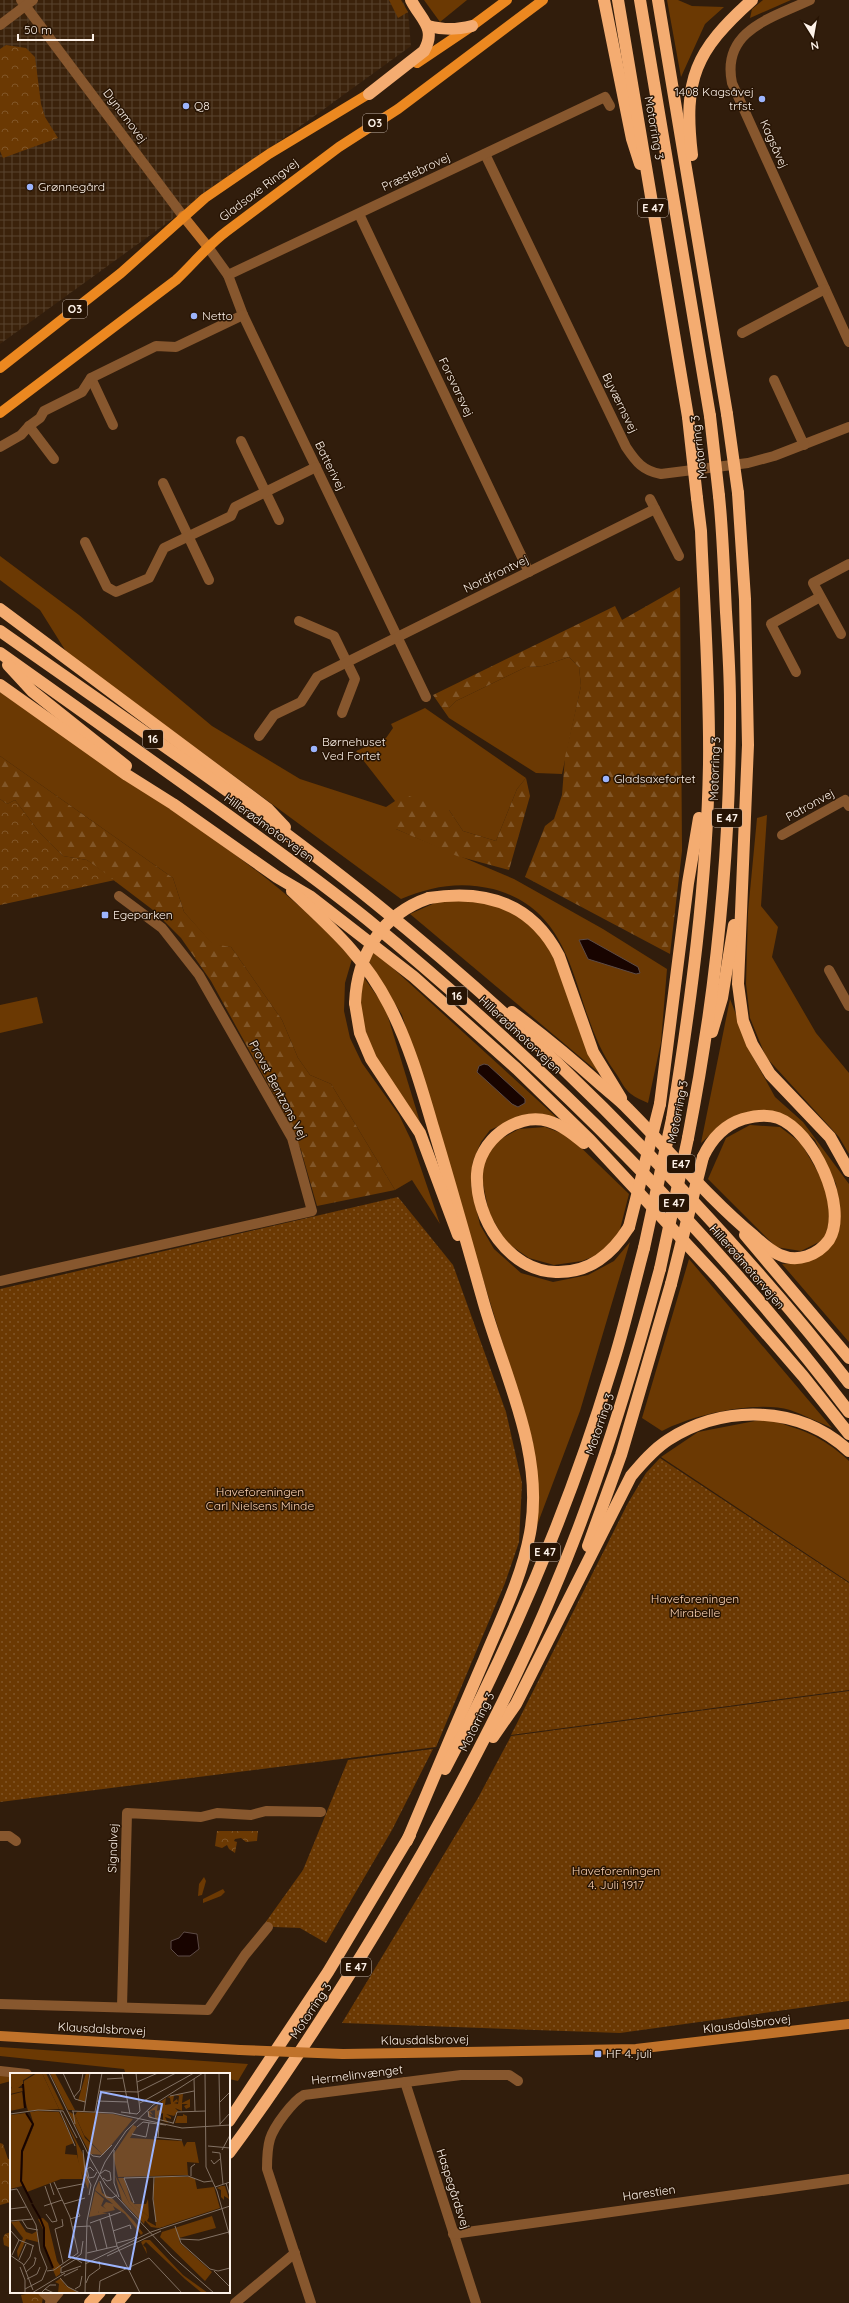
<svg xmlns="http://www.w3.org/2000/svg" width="849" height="2303" viewBox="0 0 849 2303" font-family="Quicksand,sans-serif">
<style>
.industrial{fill:url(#industrial-grid)}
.grass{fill:#6b3903}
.forest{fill:url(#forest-firs)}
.park{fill:url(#park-crowns)}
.garden{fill:url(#garden-dots)}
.water{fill:#180400;stroke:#5d4b46}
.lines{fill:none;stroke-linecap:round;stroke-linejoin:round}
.street{stroke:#87572e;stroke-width:10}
.secondary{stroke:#c0722a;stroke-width:10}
.primary{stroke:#ec8820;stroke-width:10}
.highway{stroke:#f4ac71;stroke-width:12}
.secondary-bridge{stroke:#c0722a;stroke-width:10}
.highway-bridge{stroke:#f4ac71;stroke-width:12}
.poi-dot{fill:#9cb4fd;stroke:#271404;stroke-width:1.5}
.labels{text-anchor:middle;stroke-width:3;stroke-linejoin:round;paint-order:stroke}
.shield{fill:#271404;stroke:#bdafa4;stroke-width:1}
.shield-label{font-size:11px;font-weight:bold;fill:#fdf2e9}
.poi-label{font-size:12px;fill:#fdf2e9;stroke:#271404;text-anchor:start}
.street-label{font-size:12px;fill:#fdf2e9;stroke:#271404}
.park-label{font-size:12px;fill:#fed4b4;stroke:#271404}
.inset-river{fill:none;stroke:#180400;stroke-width:2}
.inset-road{fill:none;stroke:#837264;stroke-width:1}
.view{fill:#9cb4fd;fill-opacity:0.15;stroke:#9cb4fd;stroke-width:2}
.inset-edge{fill:none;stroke:#fdf2e9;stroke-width:2}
</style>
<defs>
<pattern id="industrial-grid" width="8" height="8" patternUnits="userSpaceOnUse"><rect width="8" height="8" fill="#3b220b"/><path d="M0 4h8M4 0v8" fill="none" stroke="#58432f"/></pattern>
<pattern id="forest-firs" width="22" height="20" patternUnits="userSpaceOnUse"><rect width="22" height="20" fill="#6b3903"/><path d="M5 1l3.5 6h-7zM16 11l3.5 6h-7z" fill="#815628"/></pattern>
<pattern id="park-crowns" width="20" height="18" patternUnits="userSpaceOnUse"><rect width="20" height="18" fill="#6b3903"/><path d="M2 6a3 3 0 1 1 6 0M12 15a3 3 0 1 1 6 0" fill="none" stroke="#815628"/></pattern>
<pattern id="garden-dots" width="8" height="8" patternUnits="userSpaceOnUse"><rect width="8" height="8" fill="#6b3903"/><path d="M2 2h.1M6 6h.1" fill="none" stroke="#815628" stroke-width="1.8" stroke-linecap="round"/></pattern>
</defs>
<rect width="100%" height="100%" fill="#311d0c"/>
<polygon class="industrial" points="0,0 402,0 408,12 411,46 0,344"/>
<g class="grass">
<polygon points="389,0 401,0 408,12 398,18"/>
<polygon points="424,0 467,0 440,22"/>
<polygon points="667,0 678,0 692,6 724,7 705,24 681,77"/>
<polygon points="763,0 791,0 750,18 752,9"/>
<path d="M0,556L79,615L212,726L300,779L386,807L395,801L356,751L386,738L393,728L391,724L425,708L526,778L517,789L496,841L463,831L449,810L396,829L514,879L603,929L667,969L661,1042L648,1103C642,1100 636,1098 631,1094C625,1090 620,1079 615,1072C569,1009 584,914 493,889C461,881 431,886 401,899L67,653L40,610L0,580Z"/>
<polygon points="569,657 579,667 581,686 562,774 536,773 449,718 449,708 456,701 526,667 543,666"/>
<path d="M0,692C53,729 107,766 160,802C229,849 297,896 352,959L345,983L344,1011L350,1038L362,1063L399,1115L412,1142L440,1224L412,1180L395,1190L331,1084L310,1075L298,1058L282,1020L231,947L213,945L184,912L173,878L0,756Z"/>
<polygon points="767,815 761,906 778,927 772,957 816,1033 849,1073 849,1154 839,1137 766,1057 750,1018 746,984 748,912 757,818"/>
<polygon points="471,897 500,902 534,924 548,943 598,1072 410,914 437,902"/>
<polygon points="373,950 556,1117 517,1118 490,1130 481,1142 473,1161 471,1186 480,1225 494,1249 521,1273 553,1282 588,1275 614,1261 630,1242 580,1411 533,1536 533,1442 402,1015 368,960"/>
<polygon points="362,975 385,1007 420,1122 387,1077 363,1034 359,1008"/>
<polygon points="37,997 43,1023 0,1033 0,1005"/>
<polygon points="730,999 752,1055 775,1097 803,1122 849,1184 849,1342 782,1264 807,1262 840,1213 836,1184 815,1140 796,1124 768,1111 747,1112 723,1123 701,1143"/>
<polygon points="750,1125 780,1127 801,1143 823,1181 831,1209 832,1226 821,1241 801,1251 776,1247 708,1179 726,1138"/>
<polygon points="545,1127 569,1136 629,1194 618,1237 602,1253 582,1261 554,1265 529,1258 506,1242 489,1213 483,1184 483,1161 495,1142 519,1129"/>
<path d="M689,1259L832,1428C818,1422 804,1415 790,1410C756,1400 692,1415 662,1431L642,1418Z"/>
<path d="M765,1419C801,1429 821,1435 849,1461V1582L661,1457L698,1432Z"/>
<polygon points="204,1877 206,1881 202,1895 198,1896 199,1884"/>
<polygon points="223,1889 225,1892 221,1896 203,1903 203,1899"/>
<polygon points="0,2047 248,2064 238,2081 229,2079 229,2074 126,2074 124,2069 0,2056"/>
</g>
<g class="forest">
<polygon points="680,587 682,851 670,954 525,877 545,826 554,819 562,795 565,757 581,686 579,667 569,657 543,666 526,667 456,701 449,708 449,718 433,695 615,606 622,620"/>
<polygon points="0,756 173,878 184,912 213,944 231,947 282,1020 298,1058 310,1075 331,1084 395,1190 317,1206 301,1150 285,1115 211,981 181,938 153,910 87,860 63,856 40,833 15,800 7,804 0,799"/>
<polygon points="526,778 530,796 509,870 457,856 396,829 395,801 406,795 449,810 463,831 496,841 517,789"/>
</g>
<g class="park">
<polygon points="6,45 26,48 35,57 41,104 45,117 58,138 3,158 0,151 0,49"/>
<polygon points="0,799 7,804 15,800 40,833 63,856 87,860 115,880 0,905"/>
<polygon points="217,1831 258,1831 257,1841 246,1842 241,1838 235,1839 234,1841 237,1842 235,1853 229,1849 227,1845 222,1848 215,1846"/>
<polygon points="0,2075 11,2077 11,2081 0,2084"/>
<polygon points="0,2143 3,2144 8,2159 11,2159 11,2202 0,2205"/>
<polygon points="11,2232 11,2248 4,2245 3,2238 5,2234"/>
<polygon points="37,2292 43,2297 42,2303 23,2303 21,2295"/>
</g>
<g class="garden">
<polygon points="398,1197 453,1265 506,1412 522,1483 519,1542 505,1583 436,1747 0,1802 0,1289"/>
<polygon points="660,1458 849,1583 849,1690 511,1735 628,1503 646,1473"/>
<polygon points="849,1691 849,2001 620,2033 342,2023 478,1798 511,1736"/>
<polygon points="433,1749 392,1830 326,1943 300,1928 274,1927 265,1923 303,1870 348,1760"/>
</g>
<g class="water">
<polygon points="588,939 638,967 640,973 636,974 588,959 579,940"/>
<polygon points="484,1064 488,1065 525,1099 525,1103 518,1107 512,1104 477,1072 479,1066"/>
<polygon points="184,1932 197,1934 199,1949 190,1956 178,1956 171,1949 171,1941 179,1938"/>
</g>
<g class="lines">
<g class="street">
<polyline points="21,0 183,216"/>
<path d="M810,0C772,18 721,30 732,83L849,342"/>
<polyline points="0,25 33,0"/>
<path d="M485,154L626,447C636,462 643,471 661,474L748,463L774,456L849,427"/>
<polyline points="359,214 529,572"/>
<polyline points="208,247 228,275 243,315 426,697"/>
<polyline points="228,275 605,97 610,106"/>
<polyline points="742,333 825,289"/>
<polyline points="91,378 113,425"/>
<polyline points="774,380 804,445"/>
<polyline points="29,426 54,459"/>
<polyline points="241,441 279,520"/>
<polyline points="0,447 21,435 29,426 40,418 44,411 82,392 91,378 156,346 176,347 243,315"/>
<polyline points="163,483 209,580"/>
<polyline points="650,499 679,556"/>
<polyline points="85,542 107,587 116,592 149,578 164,548 231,516 235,507 316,467"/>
<polyline points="299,621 334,636 355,679 342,713"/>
<polyline points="841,634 813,583 849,564"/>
<polyline points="796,672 771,624 820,597"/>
<polyline points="259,736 274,715 301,702 317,677 655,509"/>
<polyline points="782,835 845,800 849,806"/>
<polyline points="829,970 849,1006"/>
<polyline points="0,1281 312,1211 292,1138 199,975 162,928 119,896"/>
<polyline points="0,1836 9,1836 16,1841"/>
<polyline points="0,2004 208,2010 245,1955 268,1927"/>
<polyline points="122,2007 127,1813 201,1817 217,1813 251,1815 266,1811 321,1812"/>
<polyline points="0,2071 27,2074"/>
<polyline points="405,2082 476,2303"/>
<polyline points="453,2234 849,2179"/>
<polyline points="43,2292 52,2300"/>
<polyline points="50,2303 59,2292"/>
<polyline points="235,2303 295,2253"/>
<path d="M311,2303L267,2169C267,2159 267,2149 270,2139C274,2126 293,2101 304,2095L461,2075H509L518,2081"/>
</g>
<g class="secondary">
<polyline points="183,216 208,247"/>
<polyline points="0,2036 240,2050"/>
<polyline points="343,2054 636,2049 849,2024"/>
</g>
<g class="primary">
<polyline points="417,63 472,26 507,0"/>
<polyline points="0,368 121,273 205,198 269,154 375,90"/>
<path d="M0,413L176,280C193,264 208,245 227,231L339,147L398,109L543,0"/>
</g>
<g class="highway">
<polyline points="604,0 632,139 640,164"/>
<polyline points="618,0 688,417"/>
<polyline points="640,0 710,416"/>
<polyline points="658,0 727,414"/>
<path d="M428,26C444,30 456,30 472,26"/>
<path d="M369,94L424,51C437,28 421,20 411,0"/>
<path d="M692,155C683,79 695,51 752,0"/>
<polyline points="738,493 745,599 748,745 738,984 743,1021 752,1044 770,1074 830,1137 849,1171"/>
<polyline points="0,609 268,809 285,827"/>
<path d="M0,631C126,720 255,806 375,903C488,994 594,1094 692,1200C747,1259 800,1319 849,1383"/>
<path d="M0,653C70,703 141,753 211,803C264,841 317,879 368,920C545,1066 710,1229 849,1412"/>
<polyline points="8,665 32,691 126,766"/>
<polyline points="0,685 127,775 173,804 277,877 311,897 414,977 517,1069 590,1140 719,1279 803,1376 849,1434"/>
<path d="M292,891C331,928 364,956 389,1005C409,1044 421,1086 433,1127C450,1183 466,1240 482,1297C503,1374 545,1451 530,1533C522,1577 501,1619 484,1660C458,1720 432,1781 407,1841"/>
<path d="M429,898C485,889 532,903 559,956L593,1052L621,1098"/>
<polyline points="355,1003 360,1033 371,1059 420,1133 458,1235"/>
<path d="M512,1012C543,1035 572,1059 601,1085C610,1093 620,1100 628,1109C670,1151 708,1198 754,1236C762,1243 770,1251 780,1255C798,1263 818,1255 829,1240C849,1207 813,1131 778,1118C767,1114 754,1116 743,1119C724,1125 711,1140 703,1157"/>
<polyline points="712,1032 722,998 734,925"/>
<polyline points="660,1104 688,883 699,818"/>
<path d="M672,1119C691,1002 707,883 709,764C710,686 704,608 701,531L697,498"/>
<path d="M688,1138C716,995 731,849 730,703C730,673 728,643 726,612C724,574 723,535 719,496"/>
<path d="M584,1143C573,1134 562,1125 548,1121C515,1112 479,1141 477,1174C475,1219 509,1271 556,1272C590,1273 612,1254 629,1227"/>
<polyline points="745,1235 849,1358"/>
<polyline points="588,1546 621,1455 671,1284"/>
<path d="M493,1737L516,1704L631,1476C642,1463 654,1449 668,1440C724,1404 799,1405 849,1451"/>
<path d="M445,1769C512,1642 569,1508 611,1370C624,1330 633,1289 644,1248"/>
<polyline points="229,2121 328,1972 410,1835"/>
<path d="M229,2153C300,2057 363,1956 423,1852C470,1769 515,1683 552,1594C597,1489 630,1379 660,1269"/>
<polyline points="90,2303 100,2292"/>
<polyline points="117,2303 126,2292"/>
</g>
<polyline class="secondary-bridge" points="240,2050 343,2054"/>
<g class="highway-bridge">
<polyline points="727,414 738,493"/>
<polyline points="710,416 719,496"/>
<polyline points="688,417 697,498"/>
<path d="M355,1003C357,955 382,914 429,898"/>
<polyline points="629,1227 660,1104"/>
<polyline points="644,1248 672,1119"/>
<polyline points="660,1269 688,1138"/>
<polyline points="671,1284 703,1157"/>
</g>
</g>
<g class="poi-dot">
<circle cx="762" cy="99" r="4"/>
<circle cx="186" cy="106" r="4"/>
<circle cx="30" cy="187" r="4"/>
<circle cx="194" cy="316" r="4"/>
<circle cx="314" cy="749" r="4"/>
<circle cx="606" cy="779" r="4"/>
<rect x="101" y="911" width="8" height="8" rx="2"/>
<rect x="594" y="2050" width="8" height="8" rx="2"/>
</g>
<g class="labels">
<g class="shield">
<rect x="363" y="114" width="24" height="18" rx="3"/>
<rect x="638" y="199" width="30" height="18" rx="3"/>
<rect x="63" y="300" width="24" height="18" rx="3"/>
<rect x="143" y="730" width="20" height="18" rx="3"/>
<rect x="712" y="809" width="30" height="18" rx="3"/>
<rect x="447" y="987" width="20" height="18" rx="3"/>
<rect x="667" y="1155" width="28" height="18" rx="3"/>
<rect x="659" y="1194" width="30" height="18" rx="3"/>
<rect x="530" y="1543" width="30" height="18" rx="3"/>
<rect x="341" y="1958" width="30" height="18" rx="3"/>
</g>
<g class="shield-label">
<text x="375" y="127">O3</text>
<text x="653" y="212">E 47</text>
<text x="75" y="313">O3</text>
<text x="153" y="743">16</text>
<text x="727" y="822">E 47</text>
<text x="457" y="1000">16</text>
<text x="681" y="1168">E47</text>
<text x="674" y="1207">E 47</text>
<text x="545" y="1556">E 47</text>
<text x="356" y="1971">E 47</text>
</g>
<g class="poi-label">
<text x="754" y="96" text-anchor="end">1408 Kagsåvej<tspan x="754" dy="14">trfst.</tspan></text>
<text x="194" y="110">Q8</text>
<text x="38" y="191">Grønnegård</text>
<text x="202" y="320">Netto</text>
<text x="322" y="746">Børnehuset<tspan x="322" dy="14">Ved Fortet</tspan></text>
<text x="614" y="783">Gladsaxefortet</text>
<text x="113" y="919">Egeparken</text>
<text x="606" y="2058">HF 4. juli</text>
</g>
<g class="street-label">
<text transform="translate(125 116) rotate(53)" y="4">Dynamovej</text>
<text transform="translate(654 128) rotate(80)" y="4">Motorring 3</text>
<text transform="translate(774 144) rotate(66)" y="4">Kagsåvej</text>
<text transform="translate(416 172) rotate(-25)" y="4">Præstebrovej</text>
<text transform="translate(259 190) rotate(-37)" y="4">Gladsaxe Ringvej</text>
<text transform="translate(456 387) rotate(64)" y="4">Forsvarsvej</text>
<text transform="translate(620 403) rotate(64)" y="4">Byværnsvej</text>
<text transform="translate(699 447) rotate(-97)" y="4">Motorring 3</text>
<text transform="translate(330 466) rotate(64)" y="4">Batterivej</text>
<text transform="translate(496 574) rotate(-26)" y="4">Nordfrontvej</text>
<text transform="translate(715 769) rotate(-88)" y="4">Motorring 3</text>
<text transform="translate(810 805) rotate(-29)" y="4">Patronvej</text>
<text transform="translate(269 828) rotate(36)" y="4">Hillerødmotorvejen</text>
<text transform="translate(520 1035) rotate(43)" y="4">Hillerødmotorvejen</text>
<text transform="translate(278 1090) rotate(62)" y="4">Provst Bentzons Vej</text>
<text transform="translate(678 1112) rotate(-79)" y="4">Motorring 3</text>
<text transform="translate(747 1267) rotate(49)" y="4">Hillerødmotorvejen</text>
<text transform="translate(600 1424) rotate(-71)" y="4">Motorring 3</text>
<text transform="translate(477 1722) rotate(-64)" y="4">Motorring 3</text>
<text transform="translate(113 1848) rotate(-88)" y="4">Signalvej</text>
<text transform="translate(311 2011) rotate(-56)" y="4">Motorring 3</text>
<text transform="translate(747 2024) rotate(-7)" y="4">Klausdalsbrovej</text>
<text transform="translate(102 2029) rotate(3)" y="4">Klausdalsbrovej</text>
<text transform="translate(425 2040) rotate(-1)" y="4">Klausdalsbrovej</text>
<text transform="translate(357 2075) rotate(-7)" y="4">Hermelinvænget</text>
<text transform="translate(453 2189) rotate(72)" y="4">Haspegårdsvej</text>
<text transform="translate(649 2193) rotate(-8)" y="4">Harestien</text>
</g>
<g class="park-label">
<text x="260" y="1496">Haveforeningen<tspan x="260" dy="14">Carl Nielsens Minde</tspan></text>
<text x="695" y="1603">Haveforeningen<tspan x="695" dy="14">Mirabelle</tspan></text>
<text x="616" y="1875">Haveforeningen<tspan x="616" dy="14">4. Juli 1917</tspan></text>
</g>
</g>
<g transform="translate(10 2073)">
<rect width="220" height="220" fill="#311d0c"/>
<path d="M13,7V11L8,15H13V18L0,21L2,12ZM51,38L74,83L79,109L77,127L78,116L69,94L66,71ZM58,38L65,42L75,65L93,82L80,81ZM173,41L177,43V50H165L167,43H173ZM105,102L119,130L135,147L134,151L112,128ZM89,108L92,120L103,126L124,148L133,160L131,162L115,141L103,133L105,137L88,141L90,132L96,136L93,133L96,129L103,131L85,117ZM9,148L16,159L22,161L27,158L28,169L16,166L8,185L7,178L13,165L1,149Z" fill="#6b3903"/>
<path d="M0,0H25L0,15ZM32,0H36L54,37L49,36ZM40,0H45L65,37H58ZM179,103L185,106L187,116L155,153L148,155L141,154L119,130L108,105H114L121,128L139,144L137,148L146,153L145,143ZM85,118L94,126L88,140H98L79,144ZM134,167H140L173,202L198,220H192L175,206L136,169L133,172L136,175L137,181L131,169Z" fill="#6b3903"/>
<path d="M145,104H181L187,116L204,114L210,135L149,155L145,143L143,119Z" fill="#6b3903"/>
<path d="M76,0L79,1L75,29L68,28ZM173,21L172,30L180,26V34L176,36L174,33L178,31H172V38L165,35L168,38L164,43L156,41L161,44V46L155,44L158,50L150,47L153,48V40L150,41L151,45L147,42L149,47L142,45H145V37L140,38L143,42L139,40L142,44H138V39L148,31L147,38L152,36V29L149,30L156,25L155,32L161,31L160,25L157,24L164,22L163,29L167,26L168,29L164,30L168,31L169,23L165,22ZM211,113H215L219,126L214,123V127L211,124V129V117L207,115ZM138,126L139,144L124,131H136ZM33,145L38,150L47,188L51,194L50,201L46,204L34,175L33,156L28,146ZM51,205L55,212L69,220H48L49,211L45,209Z" fill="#6b3903"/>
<path d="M27,0H32L49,36L18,38L14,23V8ZM12,19L14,35L0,38V22ZM27,38L49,39L64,70L56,73L55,81L67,82L73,106H51L17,119L12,109L13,79L24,52L20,39ZM67,39L103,41L123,46L93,82L74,62L65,42ZM16,40L23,52L12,80V113L0,116V42ZM123,52L127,54L120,65L172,68L174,74L177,69H185L189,90L177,89L178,102L108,104L103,82ZM202,143L206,155L169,165L170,170L202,199L195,208L150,164L152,159Z" fill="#6b3903"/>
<path class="inset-river" d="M13,11L15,35M16,40L23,51L12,78L11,108L22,130M22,131L30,145M30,145L34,155V173L43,195"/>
<path class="inset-road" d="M39,0L81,87L96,112L162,183L204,220M53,0L65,26L75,29M112,0L120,41M195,0L196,94L207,118L220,164M209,0L210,53M97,6L113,5M184,6L185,38M127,9L148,0M89,18L128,19L166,0M160,23L184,18M64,24L70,17L73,0M87,28L118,29M210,29L220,19M130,30L184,0M50,38L65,73M53,38L67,65M62,38L103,40L172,55L220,52M63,38L65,51M74,38L80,0M138,38L139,44L163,50M85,39L92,0M111,39L127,41L130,38L126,0M0,41L28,37L53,38M163,51L167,39L196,38M210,51L220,40M127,54L133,49L156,52M122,61L136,64L139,50M144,64L172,67M148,65L149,52M198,73L220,75M73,77L75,99L81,112L79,122M104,77V110L109,124M212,77L220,62M78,79L83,83L90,84L102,72M202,79L210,80L213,111M201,87L204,91L210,86M84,98L80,94L77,96L79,105L84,104L87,99M90,101L95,97L100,99L101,107L97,108L93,105M181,103V94L185,91M144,104L143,126L146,149M90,108L96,124L102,125L107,122M40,110L44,122M216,110L220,123M35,113L47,148L42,149L36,141M205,114L220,109M47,116L72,111L74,115M0,117L7,116L26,152L30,178L37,195L32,207L15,216M124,130L114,105L178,103L194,109L202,108M54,131L75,125M34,133L52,127M0,136L16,134M99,140L107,173L130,220M52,146L53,153L45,156L53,190M60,146L70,143L68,139M12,147L17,155L28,157M90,147L97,175M0,148L23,146M80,150L111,139M165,153L171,170L200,196L208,198L220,195M62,154L80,153L87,178M0,157L9,167L24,173M103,158L120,152L121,156M170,166L189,167L219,159M107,170L122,166L127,163V160M77,180L107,173M0,182L13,191L23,217M2,182L9,167M97,183L151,158M66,185L71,181L73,168M9,187L16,171M75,191L141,159L220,133M14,192L20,184L23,173M71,193L51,200V195L66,186L72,190M10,194L15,207V220M37,198L44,197L68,180L60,144L44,109M204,198L220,214M16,199L24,192L26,185H24M54,203L68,196M50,205L58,214L70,220M17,206L27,201L30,194M76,210L79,203L90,195L89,188M35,216L40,212H46M65,216L70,213L72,203M22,220L55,200M31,220L35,216L44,220M75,220L77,148L84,114L95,89L116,58L143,32L193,0M89,220L90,208L139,185L172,220"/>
<path class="view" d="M91,19L152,31L120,196L59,184Z"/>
<rect width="220" height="220" class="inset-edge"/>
</g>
<g transform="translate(813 36) rotate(169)" stroke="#271404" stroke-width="3" paint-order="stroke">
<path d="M0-3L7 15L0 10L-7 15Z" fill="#fdf2e9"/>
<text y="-6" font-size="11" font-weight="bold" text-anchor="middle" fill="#fdf2e9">N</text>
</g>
<path d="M18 34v6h75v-6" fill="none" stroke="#fdf2e9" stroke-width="2"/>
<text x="24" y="34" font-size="12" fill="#fdf2e9" stroke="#271404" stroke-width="3" paint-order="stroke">50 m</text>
</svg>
